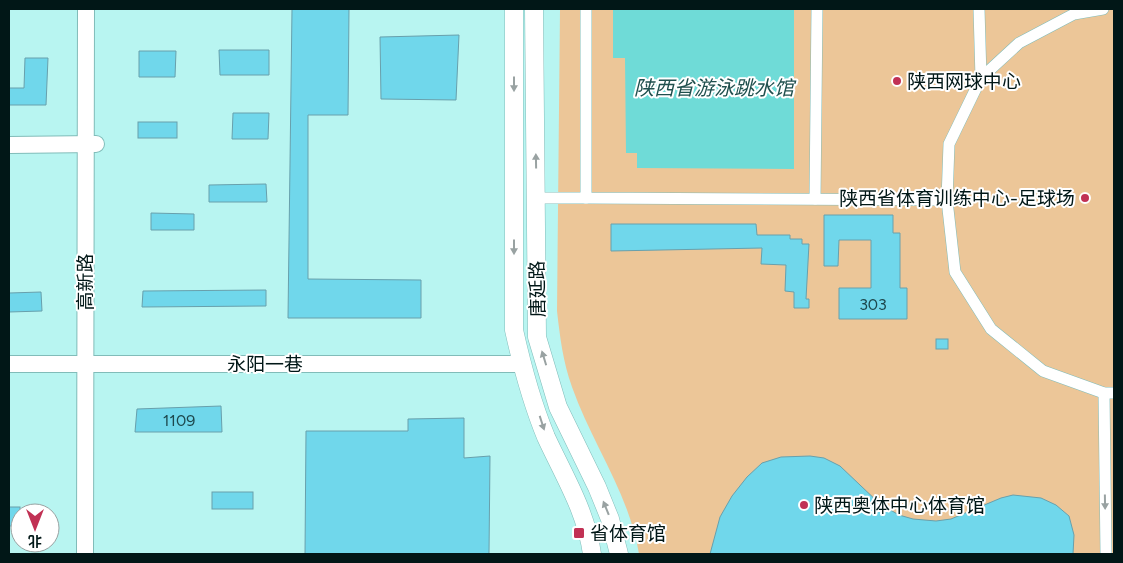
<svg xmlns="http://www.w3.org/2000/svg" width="1123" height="563" viewBox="0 0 1123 563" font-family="Figtree,'Noto Sans SC',sans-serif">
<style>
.green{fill:#ecc698}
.water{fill:#6fdbd7}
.building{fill:#70d7eb;stroke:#68a0ac}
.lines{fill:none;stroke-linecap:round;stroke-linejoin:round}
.street-casing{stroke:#81bcb9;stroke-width:12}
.secondary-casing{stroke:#81bcb9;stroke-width:18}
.primary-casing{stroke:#81bcb9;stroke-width:19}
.street{stroke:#fff;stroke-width:11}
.secondary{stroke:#fff;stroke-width:16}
.primary{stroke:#fff;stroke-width:18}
.oneway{fill:#99a2a2}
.poi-dot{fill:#c13154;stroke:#fff;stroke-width:2}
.labels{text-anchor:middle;stroke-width:4;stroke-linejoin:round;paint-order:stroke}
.number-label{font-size:16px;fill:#1d474c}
.poi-label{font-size:19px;fill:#011717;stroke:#fff;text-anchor:start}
.street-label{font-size:19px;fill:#011717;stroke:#fff}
.water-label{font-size:20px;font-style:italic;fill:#20504e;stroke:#fff}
</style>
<rect width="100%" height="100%" fill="#b8f5f1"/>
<path class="green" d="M560,9H1114V554H639C629,493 592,444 572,387C563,362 560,337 557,311Z"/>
<polygon class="water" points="794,9 794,169 637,168 637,153 626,153 625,58 613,58 613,10"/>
<g class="building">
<polygon points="292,9 349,9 348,115 308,115 308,279 421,280 421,318 288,318"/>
<polygon points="459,35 456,100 381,99 380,37"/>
<polygon points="219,50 269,50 269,75 220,75"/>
<polygon points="139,51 176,51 175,77 139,77"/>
<polygon points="25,58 48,58 46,105 9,105 9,88 24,88"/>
<polygon points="233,113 269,113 268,139 232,139"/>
<rect x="138" y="122" width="39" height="16"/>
<polygon points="266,184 267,202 209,202 209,185"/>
<polygon points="151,213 194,214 194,230 151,230"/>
<polygon points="824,215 893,215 893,233 900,233 900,288 907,288 907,319 839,319 839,288 871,288 871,240 839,240 838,266 824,266"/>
<polygon points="611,224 756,224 757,235 790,235 790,239 802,239 802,244 809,244 806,299 809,299 809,308 794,308 794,292 785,291 786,265 761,264 762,248 611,251"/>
<polygon points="266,290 266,306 142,307 143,291"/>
<polygon points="41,292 42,311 9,312 9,293"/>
<rect x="936" y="339" width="12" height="10"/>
<polygon points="221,406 222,432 135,432 137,409"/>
<polygon points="464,418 464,458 490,456 489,554 305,554 306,431 408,431 408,419"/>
<polygon points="810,456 824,458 840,466 880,504 899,515 913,519 936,521 951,519 1001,498 1013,495 1041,498 1056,505 1069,516 1074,535 1073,554 710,554 720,517 732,496 747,477 762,463 781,457"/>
<rect x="212" y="492" width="41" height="17"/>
<rect x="9" y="507" width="11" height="19"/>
</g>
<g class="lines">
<g class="street-casing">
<g id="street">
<polyline points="586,9 586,198 947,200"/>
<polyline points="979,9 981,78"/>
<polyline points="1103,9 1074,14 1019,43 981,78 949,144 947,200 955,272 991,329 1043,371 1104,393 1114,393"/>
<polyline points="536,198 586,198"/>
<polyline points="815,199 817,9"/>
<polyline points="1104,393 1106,554"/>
</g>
</g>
<g class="secondary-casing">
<g id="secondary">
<polyline points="9,145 96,144"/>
<polyline points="9,364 522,364"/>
<polyline points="85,554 86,9"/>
</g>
</g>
<g class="primary-casing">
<g id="primary">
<path d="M514,9V330C522,366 532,403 546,437C564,476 586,511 592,554"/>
<polyline points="534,9 537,337 558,407 597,487 610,519 619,554"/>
</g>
</g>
<use href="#street" class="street"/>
<use href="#secondary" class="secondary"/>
<use href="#primary" class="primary"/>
</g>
<defs><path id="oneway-solid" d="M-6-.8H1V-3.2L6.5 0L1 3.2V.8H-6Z" transform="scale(1.25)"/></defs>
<g class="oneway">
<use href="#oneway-solid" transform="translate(514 84) rotate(90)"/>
<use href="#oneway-solid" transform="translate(536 161) rotate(-91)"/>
<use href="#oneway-solid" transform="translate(514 247) rotate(90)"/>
<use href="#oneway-solid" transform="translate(544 358) rotate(-107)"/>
<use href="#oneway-solid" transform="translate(542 423) rotate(72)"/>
<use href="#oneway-solid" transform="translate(1105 502) rotate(89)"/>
<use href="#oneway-solid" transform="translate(606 508) rotate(-112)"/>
</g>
<g class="poi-dot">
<circle cx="897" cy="81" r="5"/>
<circle cx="1085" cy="198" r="5"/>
<circle cx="804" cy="505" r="5"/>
<rect x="573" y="527" width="12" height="12" rx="2.5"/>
</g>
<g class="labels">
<g class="number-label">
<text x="873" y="310">303</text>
<text x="179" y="426">1109</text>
</g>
<g class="poi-label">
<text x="907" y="88">陕西网球中心</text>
<text x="1075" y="205" text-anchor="end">陕西省体育训练中心-足球场</text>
<text x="814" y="512">陕西奥体中心体育馆</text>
<text x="590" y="540">省体育馆</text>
</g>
<g class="street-label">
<text transform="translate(85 282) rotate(-90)" y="7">高新路</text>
<text transform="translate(537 289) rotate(-91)" y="7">唐延路</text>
<text x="265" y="371">永阳一巷</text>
</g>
<g class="water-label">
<text x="714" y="95">陕西省游泳跳水馆</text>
</g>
</g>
<rect width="1123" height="563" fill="none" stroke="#011717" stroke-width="20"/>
<g transform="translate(35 528) rotate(180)"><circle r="24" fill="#ffffff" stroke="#99a2a2"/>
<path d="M0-4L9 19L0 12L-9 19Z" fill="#c13154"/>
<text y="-8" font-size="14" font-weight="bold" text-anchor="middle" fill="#011717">北</text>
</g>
</svg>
